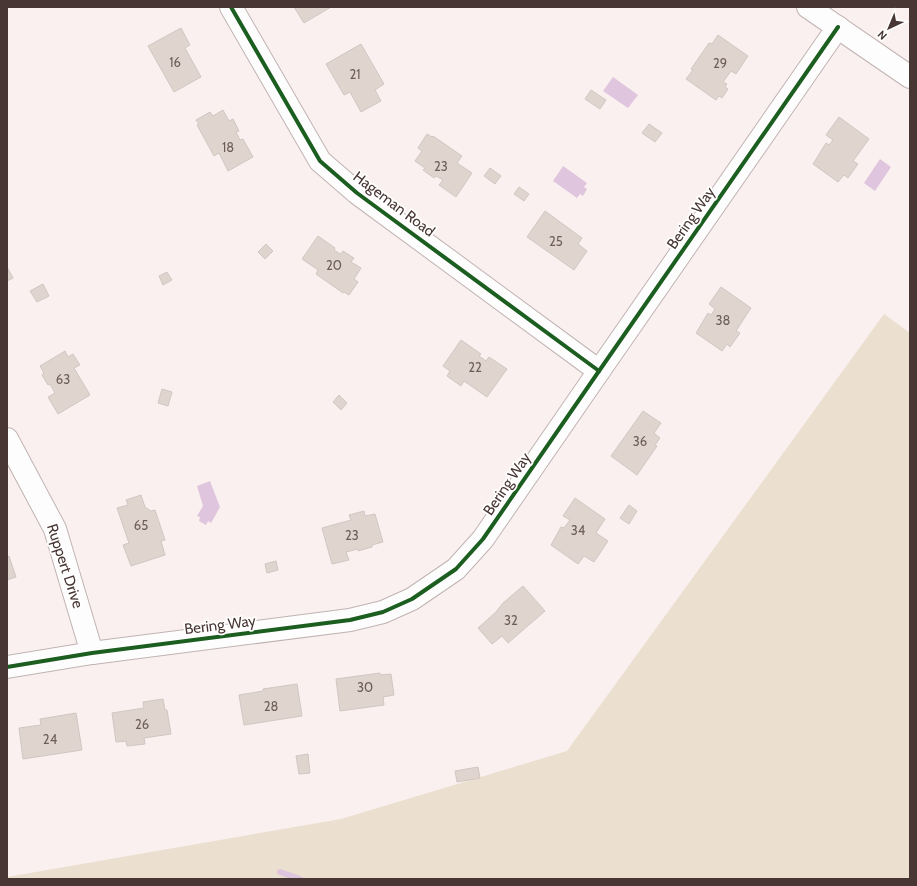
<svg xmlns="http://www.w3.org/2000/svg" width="917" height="886" viewBox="0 0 917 886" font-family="Cabin,sans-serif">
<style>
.green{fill:#ebdfcf}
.water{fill:#dfc5dd}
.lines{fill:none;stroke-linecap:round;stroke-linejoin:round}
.stream{stroke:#dfc5dd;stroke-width:6}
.building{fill:#e0d4ce;stroke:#d1c6c2}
.minor-casing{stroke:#c0b4b3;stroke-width:24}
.minor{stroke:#fefdfd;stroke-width:22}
.cycleway-casing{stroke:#fff;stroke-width:6}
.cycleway{stroke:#1b5e20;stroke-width:4}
.labels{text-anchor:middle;stroke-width:3.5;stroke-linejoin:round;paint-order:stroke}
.number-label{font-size:13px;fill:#6d5e5a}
.street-label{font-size:15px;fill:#473634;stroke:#fff}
</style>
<rect width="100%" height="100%" fill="#faf0ef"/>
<polygon class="green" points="884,314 910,333 910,879 7,879 7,877 341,819 567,751"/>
<g class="water">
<polygon points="613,77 638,95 628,108 603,91"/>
<polygon points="880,159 891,167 875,191 864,183"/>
<polygon points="563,166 587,183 584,187 587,189 583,196 580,194 577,198 553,181"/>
<polygon points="210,481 220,507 211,523 208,521 206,525 199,521 200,517 197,516 203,506 197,486"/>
</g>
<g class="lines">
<polyline class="stream" points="280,872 300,879"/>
</g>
<g class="building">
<polygon points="294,7 331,7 304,23"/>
<polygon points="181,28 190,45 185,48 201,77 174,92 148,46"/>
<polygon points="718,35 748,56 736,74 731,71 723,82 727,84 725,87 728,89 722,98 719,96 716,100 686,79 693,70 691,69 709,43 712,44"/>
<polygon points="361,44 384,84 375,90 381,101 361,112 350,92 344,95 326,64"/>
<polygon points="591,90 606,100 600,109 585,99"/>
<polygon points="223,110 229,121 233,119 239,131 236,132 240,140 243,139 253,157 228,171 219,153 214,156 197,125 199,124 196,120 210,112 213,116"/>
<polygon points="839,117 869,139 853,161 858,164 848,178 844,175 838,182 813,164 826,143 829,145 833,140 826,135"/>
<polygon points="649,124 662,133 655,142 642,133"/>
<polygon points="427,134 432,137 433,136 462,156 457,163 472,173 456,197 439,185 443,180 436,176 434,178 423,170 425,168 415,161 422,151 418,148"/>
<polygon points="490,168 501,176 495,184 484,176"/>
<polygon points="519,187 529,194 524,201 514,194"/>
<polygon points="545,211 582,238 578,244 587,251 574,270 527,237"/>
<polygon points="318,236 335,248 334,250 340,254 343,251 354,258 351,262 361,268 354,279 358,282 349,295 344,292 343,293 316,274 318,270 302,259"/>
<polygon points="266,244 273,251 265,259 258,252"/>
<polygon points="7,267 13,278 7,281"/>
<polygon points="167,272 172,280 163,285 159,276"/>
<polygon points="43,284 49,296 37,302 30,291"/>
<polygon points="721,287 751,308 736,331 740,333 730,347 727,344 722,351 696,333 708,313 711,315 715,309 709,304"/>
<polygon points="461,340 481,354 479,356 486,361 489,357 507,369 487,397 464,381 461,386 447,376 450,371 443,366"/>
<polygon points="65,351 68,357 73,354 80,365 74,368 90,395 58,414 48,397 55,393 50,384 48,385 42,375 44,373 40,366"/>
<polygon points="162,389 172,392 168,406 158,403"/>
<polygon points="339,395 347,403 341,410 333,402"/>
<polygon points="643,411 661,423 654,433 660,438 655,445 657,446 637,475 611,456"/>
<polygon points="141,495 145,507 151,511 155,510 165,540 161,541 165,555 131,566 123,545 129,543 117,508 128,505 126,500"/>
<polygon points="575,498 605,519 596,533 608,541 594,562 584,556 578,564 551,545 561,527 564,528 570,520 563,516"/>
<polygon points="629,505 637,511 629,524 620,518"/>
<polygon points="364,511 365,516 375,514 383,542 372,545 372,547 358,551 358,549 346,552 349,560 332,564 322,528 351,520 349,515"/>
<polygon points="9,556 16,577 7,580 7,557"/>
<polygon points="276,561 278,570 267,573 265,564"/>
<polygon points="523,586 545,611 508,643 502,636 492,644 478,628 496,612 503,603"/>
<polygon points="380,673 380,675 391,674 394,695 383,697 384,705 340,711 336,679"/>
<polygon points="297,684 302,716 244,725 239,695 263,691 263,689"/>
<polygon points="163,699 165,710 167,710 171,734 144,738 145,744 127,746 126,741 116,742 112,713 144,708 143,702"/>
<polygon points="76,713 82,750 23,759 19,728 41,725 40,719"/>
<polygon points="308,754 310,773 299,774 296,756"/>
<polygon points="478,767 480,778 457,782 455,771"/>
</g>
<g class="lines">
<g class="minor-casing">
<g id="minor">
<polyline points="231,7 320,161 357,193 599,371"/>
<polyline points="808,7 910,77"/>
<polyline points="7,439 55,529 92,653"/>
<polyline points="7,667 92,653 350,620 383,612 412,599 456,569 483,539 599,371 838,27"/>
</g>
</g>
<use href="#minor" class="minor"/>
<g class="cycleway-casing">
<g id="cycleway">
<polyline points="231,7 320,161 357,193 599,371"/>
<polyline points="7,667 92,653 350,620 383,612 412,599 456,569 483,539 599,371 838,27"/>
</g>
</g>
<use href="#cycleway" class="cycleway"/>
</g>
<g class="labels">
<g class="number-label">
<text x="175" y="67">16</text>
<text x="720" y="68">29</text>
<text x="355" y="79">21</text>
<text x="228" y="152">18</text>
<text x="441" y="171">23</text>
<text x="556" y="246">25</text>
<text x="334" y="270">20</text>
<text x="723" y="325">38</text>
<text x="475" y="372">22</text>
<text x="63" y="384">63</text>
<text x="640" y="446">36</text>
<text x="141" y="530">65</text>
<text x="578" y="535">34</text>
<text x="352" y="540">23</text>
<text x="511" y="625">32</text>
<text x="365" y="692">30</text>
<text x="271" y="711">28</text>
<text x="142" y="729">26</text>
<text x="50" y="744">24</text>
</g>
<g class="street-label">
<text transform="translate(394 204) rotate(37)" y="5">Hageman Road</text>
<text transform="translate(691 218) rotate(-55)" y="5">Bering Way</text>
<text transform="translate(507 484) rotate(-56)" y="5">Bering Way</text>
<text transform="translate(65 566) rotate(72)" y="5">Ruppert Drive</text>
<text transform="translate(220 625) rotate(-7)" y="5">Bering Way</text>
</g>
</g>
<rect width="917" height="886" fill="none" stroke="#473634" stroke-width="16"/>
<g transform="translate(889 28) rotate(224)" stroke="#ffffff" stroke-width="3" paint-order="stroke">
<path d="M0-3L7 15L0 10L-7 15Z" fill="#473634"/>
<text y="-6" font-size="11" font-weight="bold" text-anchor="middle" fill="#473634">N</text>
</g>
</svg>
